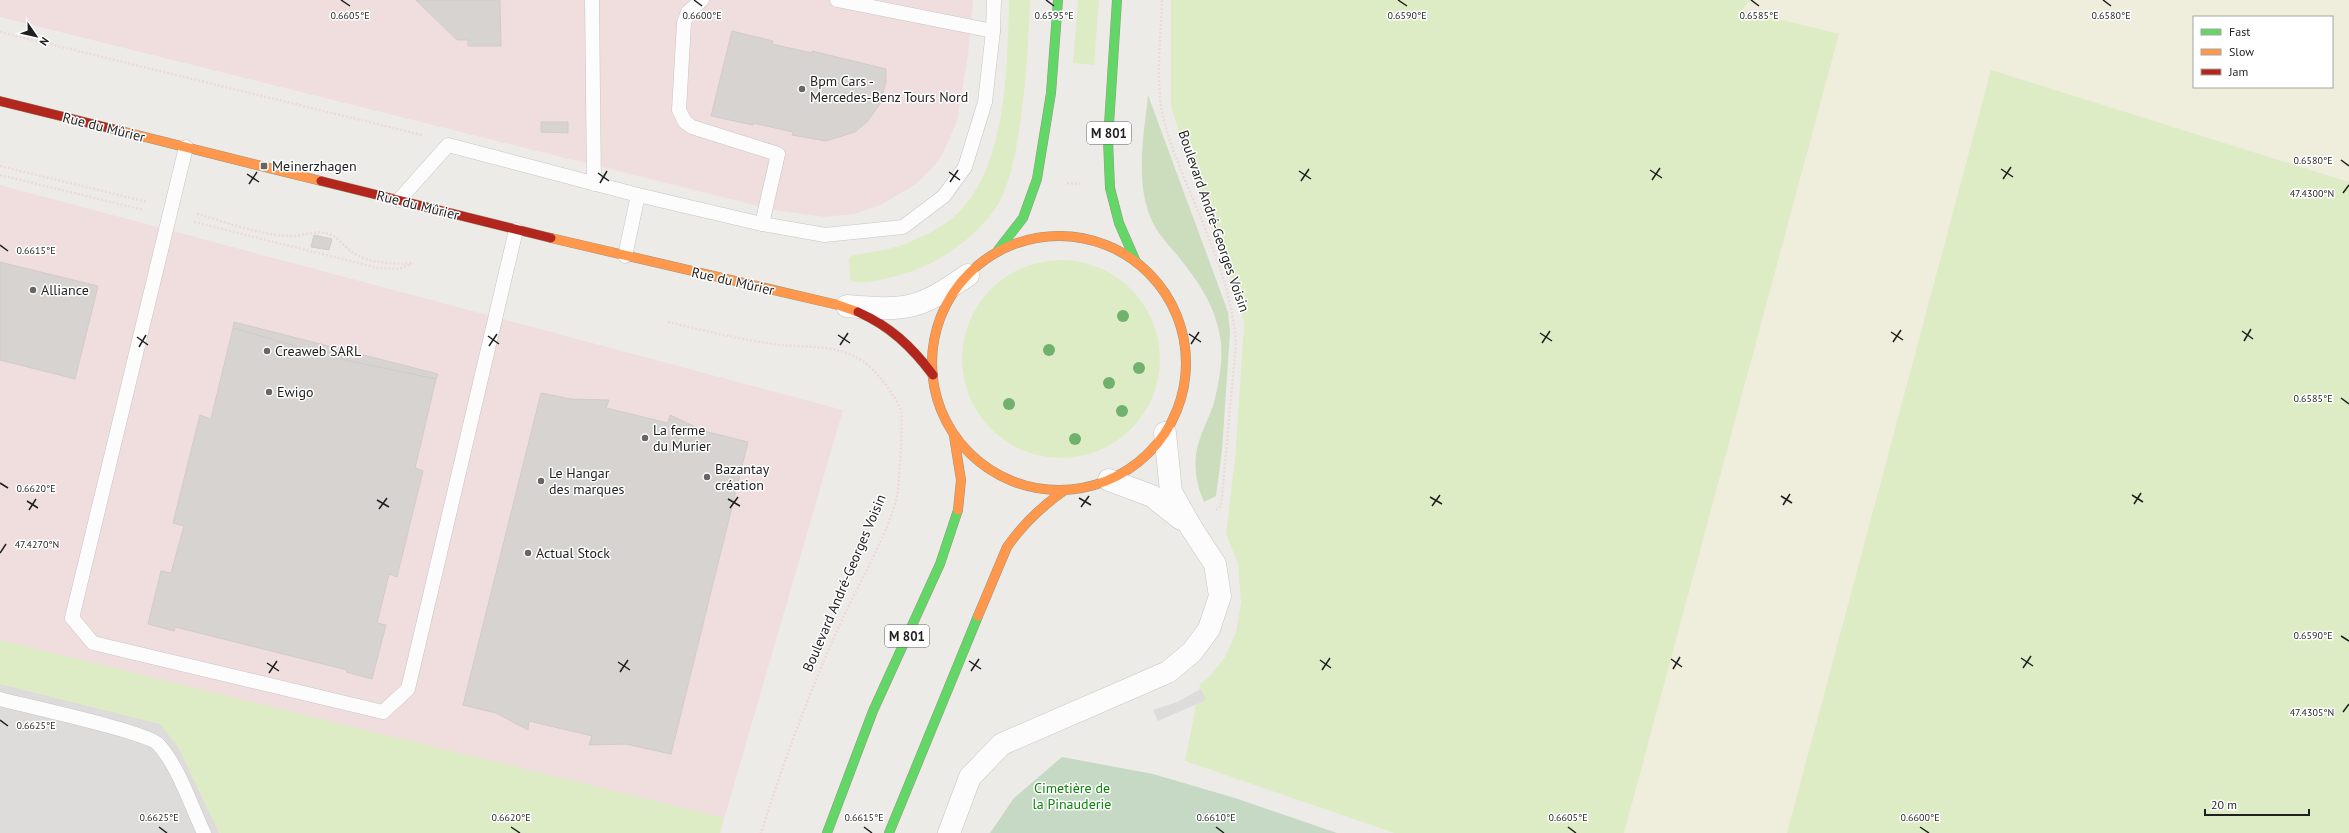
<svg xmlns="http://www.w3.org/2000/svg" width="2349" height="833" viewBox="0 0 2349 833" font-family="'PT Sans',sans-serif">
<style>
.commercial{fill:#f0dede}
.farmland{fill:#efeddb;fill-rule:evenodd}
.grass{fill:#deecc5}
.forest{fill:#cbddbc}
.cemetery{fill:#c5d9c4}
.parking{fill:#dddcdb}
.building{fill:#d6d3d0;stroke:#d1ccc9}
.lines{fill:none;stroke-linecap:round;stroke-linejoin:round}
.lane-casing{stroke:#c6c5c4;stroke-width:15}
.street-casing{stroke:#c6c5c4;stroke-width:23}
.fast-casing{stroke:#99987e;stroke-width:10}
.slow-casing{stroke:#99987e;stroke-width:10}
.jam-casing{stroke:#99987e;stroke-width:10}
.path{stroke:#ecd9d9;stroke-width:2.5;stroke-dasharray:2 2;stroke-linecap:butt}
.lane{stroke:#fcfcfc;stroke-width:14}
.street{stroke:#fcfcfc;stroke-width:22}
.fast{stroke:#63d668;stroke-width:9}
.slow{stroke:#ff974d;stroke-width:9}
.jam{stroke:#b3261e;stroke-width:9}
.tree{fill:#70b26c}
.ticks{fill:none;stroke:#1f1f1f;stroke-width:1.5}
.poi-dot{fill:#676665;stroke:#fff;stroke-width:1.5}
.labels{text-anchor:middle;stroke-width:3;stroke-linejoin:round;paint-order:stroke}
.shield{fill:#fff;stroke:#626262;stroke-width:1}
.shield-label{font-size:13px;font-weight:bold;fill:#1f1f1f}
.poi-label{font-size:14px;fill:#1f1f1f;stroke:#fff;text-anchor:start}
.street-label{font-size:14px;fill:#1f1f1f;stroke:#fff}
.park-label{font-size:14px;fill:#0a8407;stroke:#fff}
.ticks-label{font-size:10px;text-anchor:middle;fill:#1f1f1f;stroke:#fff;stroke-width:3;stroke-linejoin:round;paint-order:stroke}
</style>
<rect width="100%" height="100%" fill="#edebe8"/>
<g class="commercial">
<polygon points="0,0 973,0 973,3 968,55 957,121 944,151 935,165 916,184 881,205 854,214 824,217 774,210 0,17"/>
<polygon points="0,185 843,410 720,833 0,833"/>
</g>
<path class="farmland" d="M1750,0H2349V182L1991,70L1787,833H1624L1838,34L1741,10ZM2194,17H2332V87H2194Z"/>
<g class="grass">
<path d="M1009,0H1030C1029,47 1022,168 997,206C978,236 940,263 906,273C892,277 863,287 850,280L849,259L851,256C862,253 873,252 884,250C903,246 923,237 940,227C1008,186 1007,70 1009,0Z"/>
<polygon points="1078,0 1099,0 1094,65 1073,63"/>
<polygon points="1171,0 1750,0 1742,10 1839,34 1624,833 1394,833 1185,761 1200,684 1210,676 1225,657 1236,632 1241,603 1238,564 1226,534 1235,459 1244,324 1236,289 1202,204 1171,107"/>
<polygon points="1991,70 2349,182 2349,833 1787,833"/>
<circle cx="1061" cy="359" r="99"/>
<polygon points="0,640 724,818 720,833 219,833 178,747 160,724 0,684"/>
</g>
<path class="forest" d="M1148,95L1228,312L1230,332L1222,450L1216,496L1204,502C1197,485 1193,467 1197,449C1200,434 1208,420 1213,406C1218,388 1223,362 1221,343C1217,308 1199,282 1177,255C1169,245 1159,235 1153,223C1134,184 1144,136 1148,95Z"/>
<polygon class="cemetery" points="1062,757 1153,774 1235,798 1337,833 990,833 1014,798"/>
<g class="parking">
<polygon points="0,684 160,724 178,747 219,833 0,833"/>
<polygon points="1201,689 1206,700 1158,721 1153,710 1177,702"/>
</g>
<g class="building">
<polygon points="416,0 500,0 501,46 468,46 468,40 457,40"/>
<polygon points="732,31 773,41 772,44 812,53 812,51 886,69 886,82 880,104 867,122 855,132 826,141 792,135 793,132 753,123 753,125 711,116"/>
<polygon points="541,122 568,122 568,133 541,132"/>
<polygon points="314,235 332,239 329,250 311,247"/>
<polygon points="0,262 98,286 75,379 0,360"/>
<polygon points="234,322 438,374 436,379 335,358 233,328"/>
<polygon points="233,328 335,358 436,379 415,468 423,471 397,577 389,574 377,623 386,625 372,679 346,672 347,670 175,627 174,631 148,624 161,571 171,573 184,526 173,523 200,415 211,419"/>
<polygon points="541,393 571,399 609,400 606,408 668,423 670,415 704,431 748,442 671,754 626,744 589,745 592,736 529,721 528,730 496,713 463,705"/>
</g>
<g class="lines">
<g class="lane-casing">
<g id="lane">
<polyline points="592,0 594,184"/>
<polyline points="702,0 688,12 684,23 679,110 685,122 692,127 778,154 762,224"/>
<polyline points="837,0 993,31"/>
<polyline points="186,147 72,618 93,643 383,712 408,689 516,230"/>
<polyline points="399,200 448,145 638,195 762,224 825,235 903,227 944,196 965,167 985,102 993,31 994,0"/>
<polyline points="625,256 638,195"/>
<path d="M0,699C25,706 145,731 158,744C178,765 191,806 204,833"/>
</g>
</g>
<g class="street-casing">
<g id="street">
<path d="M847,306C907,311 918,310 968,275"/>
<polyline points="1109,480 1152,496 1181,519"/>
<polyline points="949,833 970,777 1002,744 1168,672 1192,652 1209,629 1220,596 1215,564 1192,529 1171,492 1165,433"/>
</g>
</g>
<g class="fast-casing">
<g id="fast">
<polyline points="1117,0 1108,140 1110,188 1119,223 1136,262"/>
<polyline points="998,250 1023,218 1037,179 1051,93 1058,0"/>
<polyline points="827,833 873,711 940,564 958,510"/>
<polyline points="889,833 978,616"/>
</g>
</g>
<g class="slow-casing">
<g id="slow">
<polyline points="117,130 321,181"/>
<circle cx="1059" cy="363" r="127"/>
<polyline points="551,238 838,305 858,312"/>
<polyline points="954,436 961,480 958,510"/>
<path d="M978,616L1007,547C1023,524 1042,506 1065,490"/>
</g>
</g>
<g class="jam-casing">
<g id="jam">
<polyline points="0,101 117,130"/>
<polyline points="321,181 551,238"/>
<path d="M858,312C890,326 912,347 933,375"/>
</g>
</g>
<g class="path">
<path d="M1162,0C1161,40 1154,85 1165,125C1187,198 1231,267 1236,344L1221,506L1216,510"/>
<polyline points="0,32 422,135"/>
<polyline points="0,166 147,202"/>
<polyline points="0,175 144,210"/>
<polyline points="1067,183 1080,184"/>
<path d="M197,214C226,222 259,235 289,236C302,237 315,229 328,234C338,236 344,247 352,252C368,264 396,264 414,263"/>
<polyline points="194,222 378,268 398,269 412,264"/>
<path d="M668,322C702,330 737,339 773,344C806,349 832,342 863,361C875,369 898,398 901,412C903,421 899,489 897,498C883,545 855,590 835,635C807,699 782,766 761,833"/>
</g>
<use href="#lane" class="lane"/>
<use href="#street" class="street"/>
<use href="#fast" class="fast"/>
<use href="#slow" class="slow"/>
<use href="#jam" class="jam"/>
</g>
<g class="tree">
<circle cx="1123" cy="316" r="6"/>
<circle cx="1049" cy="350" r="6"/>
<circle cx="1139" cy="368" r="6"/>
<circle cx="1109" cy="383" r="6"/>
<circle cx="1009" cy="404" r="6"/>
<circle cx="1122" cy="411" r="6"/>
<circle cx="1075" cy="439" r="6"/>
</g>
<path class="ticks" d="M341,0L350,6M694,0L702,6M1046,0L1054,6M1398,0L1407,6M1751,0L1759,6M2103,0L2111,6M2341,160L2349,166M2001,169L2013,177M1650,170L1662,178M1299,171L1311,179M949,172L960,180M598,173L609,181M247,174L259,182M2003,179L2011,167M1652,180L1660,168M1301,181L1309,169M950,182L958,170M600,183L607,171M249,184L257,172M2343,193L2349,185M0,245L8,251M2242,331L2253,339M1891,332L1903,340M1540,333L1552,341M1189,334L1201,342M838,335L850,343M488,336L499,344M137,337L148,345M2244,341L2251,329M1893,342L1901,330M1542,343L1550,331M1191,344L1199,332M840,345L848,333M489,346L497,334M139,347L146,335M2341,398L2349,404M0,483L8,488M2132,495L2143,502M1781,496L1792,503M1430,497L1442,504M1079,498L1091,505M728,499L740,506M377,500L389,507M27,501L38,508M2134,504L2141,493M1783,505L1790,494M1432,506L1440,495M1081,507L1089,496M730,508L738,497M379,509L387,498M29,510L36,499M0,553L6,544M2341,636L2349,641M2021,658L2033,666M1671,659L1682,667M1320,660L1331,668M969,661L981,669M618,662L630,670M267,663L279,671M2023,668L2031,656M1673,669L1680,657M1322,670L1330,658M971,671L979,659M620,672L628,660M269,673L277,661M2343,712L2349,704M0,720L8,726M159,827L167,833M511,827L520,833M864,827L872,833M1216,827L1224,833M1568,827L1576,833M1920,827L1929,833"/>
<g class="poi-dot">
<circle cx="802" cy="89" r="4"/>
<rect x="260" y="162" width="8" height="8" rx="2"/>
<circle cx="33" cy="290" r="4"/>
<circle cx="267" cy="351" r="4"/>
<circle cx="269" cy="392" r="4"/>
<circle cx="645" cy="438" r="4"/>
<circle cx="707" cy="477" r="4"/>
<circle cx="541" cy="481" r="4"/>
<circle cx="528" cy="553" r="4"/>
</g>
<g class="labels">
<g class="shield">
<rect x="1087" y="122" width="44" height="22" rx="3"/>
<rect x="885" y="625" width="44" height="22" rx="3"/>
</g>
<g class="shield-label">
<text x="1109" y="138">M 801</text>
<text x="907" y="641">M 801</text>
</g>
<g class="poi-label">
<text x="810" y="86">Bpm Cars -<tspan x="810" dy="16">Mercedes-Benz Tours Nord</tspan></text>
<text x="272" y="171">Meinerzhagen</text>
<text x="41" y="295">Alliance</text>
<text x="275" y="356">Creaweb SARL</text>
<text x="277" y="397">Ewigo</text>
<text x="653" y="435">La ferme<tspan x="653" dy="16">du Murier</tspan></text>
<text x="715" y="474">Bazantay<tspan x="715" dy="16">création</tspan></text>
<text x="549" y="478">Le Hangar<tspan x="549" dy="16">des marques</tspan></text>
<text x="536" y="558">Actual Stock</text>
</g>
<g class="street-label">
<text transform="translate(104 127) rotate(14)" y="5">Rue du Mûrier</text>
<text transform="translate(418 205) rotate(14)" y="5">Rue du Mûrier</text>
<text transform="translate(1214 221) rotate(71)" y="5">Boulevard André-Georges Voisin</text>
<text transform="translate(733 281) rotate(13)" y="5">Rue du Mûrier</text>
<text transform="translate(844 583) rotate(-67)" y="5">Boulevard André-Georges Voisin</text>
</g>
<g class="park-label">
<text x="1072" y="793">Cimetière de<tspan x="1072" dy="16">la Pinauderie</tspan></text>
</g>
</g>
<g class="ticks-label">
<text x="702" y="19">0.6600°E</text>
<text x="1407" y="19">0.6590°E</text>
<text x="1759" y="19">0.6585°E</text>
<text x="2111" y="19">0.6580°E</text>
<text x="350" y="19">0.6605°E</text>
<text x="1054" y="19">0.6595°E</text>
<text x="2313" y="164">0.6580°E</text>
<text x="2312" y="197">47.4300°N</text>
<text x="36" y="254">0.6615°E</text>
<text x="2313" y="402">0.6585°E</text>
<text x="36" y="492">0.6620°E</text>
<text x="37" y="548">47.4270°N</text>
<text x="2313" y="639">0.6590°E</text>
<text x="2312" y="716">47.4305°N</text>
<text x="36" y="729">0.6625°E</text>
<text x="159" y="821">0.6625°E</text>
<text x="511" y="821">0.6620°E</text>
<text x="864" y="821">0.6615°E</text>
<text x="1216" y="821">0.6610°E</text>
<text x="1568" y="821">0.6605°E</text>
<text x="1920" y="821">0.6600°E</text>
</g>
<rect x="2193" y="16" width="140" height="72" fill="#ffffff" stroke="#a5a5a5"/>
<rect x="2201" y="29" width="20" height="6" fill="#63d668" stroke="#a5a5a5"/>
<text x="2229" y="36" font-size="12" fill="#1f1f1f">Fast</text>
<rect x="2201" y="49" width="20" height="6" fill="#ff974d" stroke="#a5a5a5"/>
<text x="2229" y="56" font-size="12" fill="#1f1f1f">Slow</text>
<rect x="2201" y="69" width="20" height="6" fill="#b3261e" stroke="#a5a5a5"/>
<text x="2229" y="76" font-size="12" fill="#1f1f1f">Jam</text>
<g transform="translate(36 36) rotate(124)" stroke="#ffffff" stroke-width="3" paint-order="stroke">
<path d="M0-3L7 15L0 10L-7 15Z" fill="#1f1f1f"/>
<text y="-6" font-size="11" font-weight="bold" text-anchor="middle" fill="#1f1f1f">N</text>
</g>
<path d="M2205 809v6h104v-6" fill="none" stroke="#1f1f1f" stroke-width="2"/>
<text x="2211" y="809" font-size="12" fill="#1f1f1f" stroke="#ffffff" stroke-width="3" paint-order="stroke">20 m</text>
</svg>
